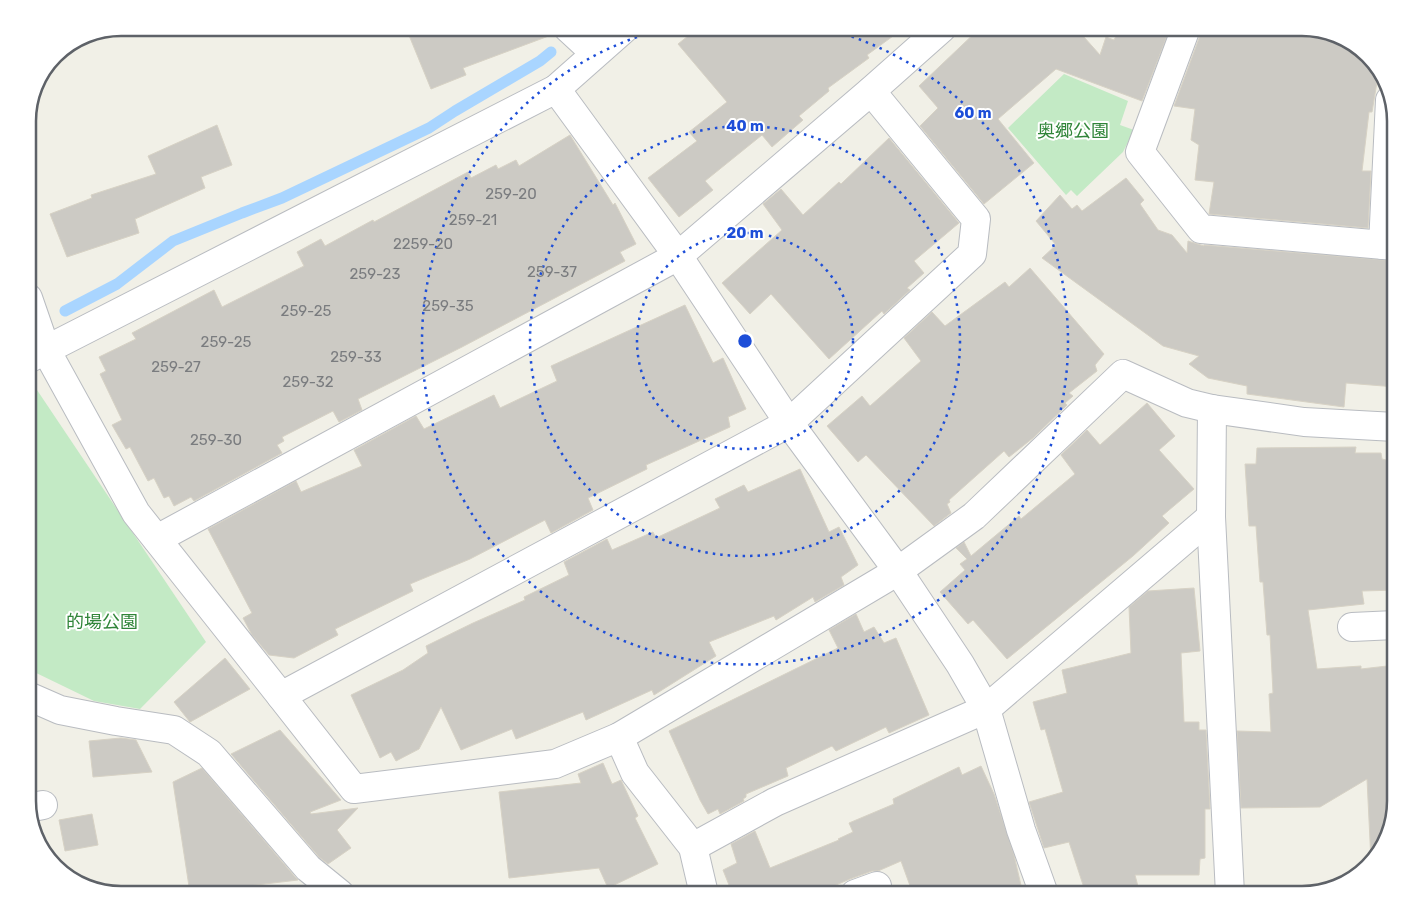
<svg xmlns="http://www.w3.org/2000/svg" width="1423" height="922" viewBox="0 0 1423 922" font-family="Rubik,'Noto Sans JP',sans-serif">
<style>
.green{fill:#c3eac5}
.lines{fill:none;stroke-linecap:round;stroke-linejoin:round}
.stream{stroke:#a9d5ff;stroke-width:11}
.building{fill:#cccac4;stroke:#d7d2c5}
.minor-casing{stroke:#b9bcc1;stroke-width:30}
.minor{stroke:#fff;stroke-width:28}
.ring{fill:none;stroke:#1d4ed8;stroke-width:2.5;stroke-dasharray:2.5 5}
.labels{text-anchor:middle;stroke-width:4;stroke-linejoin:round;paint-order:stroke}
.number-label{font-size:15px;fill:#7a7c7f}
.park-label{font-size:18px;fill:#308539;stroke:#fff}
.rim{fill:none;stroke:#5e6268;stroke-width:2.5}
.centre{fill:#1d4ed8;stroke:#fff;stroke-width:2.5}
.ring-label{font-size:15px;text-anchor:middle;font-weight:bold;fill:#1d4ed8;stroke:#fff;stroke-width:4;stroke-linejoin:round;paint-order:stroke}
</style>
<rect width="100%" height="100%" fill="#f1f0e7"/>
<g class="green">
<polygon points="1064,74 1128,101 1120,125 1134,130 1123,152 1077,196 1071,190 1066,195 1008,128"/>
<polygon points="35,387 206,642 140,709 94,701 28,669 28,391"/>
</g>
<g class="lines">
<polyline class="stream" points="65,311 117,284 173,241 242,213 282,198 429,128 455,111 540,61 551,52"/>
</g>
<g class="building">
<polygon points="406,28 553,28 554,34 463,68 466,75 431,89"/>
<polygon points="698,28 904,28 867,55 869,58 828,88 829,91 799,116 803,120 772,147 762,135 705,181 713,190 679,217 648,178 697,141 689,132 727,102 678,44"/>
<polygon points="980,28 1076,28 1100,55 1106,37 1114,40 1120,28 1170,28 1142,101 1056,69 998,119 1034,163 984,204 920,126 938,108 919,86"/>
<polygon points="1201,28 1240,28 1303,35 1299,28 1302,28 1348,41 1349,52 1364,54 1379,70 1372,112 1369,112 1362,171 1371,171 1368,228 1209,214 1214,182 1195,180 1199,145 1191,140 1195,109 1174,106 1201,33"/>
<polygon points="217,125 232,165 201,177 205,188 135,219 139,233 67,257 50,214 92,198 91,195 156,174 148,156"/>
<polygon points="570,135 613,205 615,203 636,244 620,252 625,261 462,347 358,399 362,410 339,422 333,411 282,437 284,441 277,445 282,453 194,501 191,497 174,506 169,496 164,498 154,478 148,481 130,447 126,449 112,425 122,420 100,374 106,371 99,357 136,339 132,333 214,290 222,307 304,266 297,252 321,239 325,246 373,220 374,222 468,172 471,178 496,165 498,169 516,160 519,166"/>
<polygon points="889,138 959,223 914,261 924,273 907,288 910,290 884,314 882,311 829,359 771,294 750,314 722,283 782,230 763,204 781,189 803,215 839,182 841,184"/>
<polygon points="1126,178 1144,200 1140,204 1158,230 1172,235 1187,253 1188,241 1204,246 1204,245 1396,261 1396,387 1346,383 1344,407 1247,394 1247,386 1208,378 1189,364 1199,356 1163,346 1042,258 1056,245 1036,221 1060,195 1072,209 1077,205 1082,211"/>
<polygon points="1030,268 1104,354 1095,365 1097,371 1069,393 1073,396 1065,403 1067,405 1033,438 1009,457 1004,451 949,500 950,502 947,504 951,513 934,526 866,455 858,462 827,426 862,396 870,406 921,361 904,338 932,312 945,326 1005,282 1009,287"/>
<polygon points="685,305 713,363 723,358 746,409 728,417 730,427 646,465 647,469 588,498 593,510 551,533 545,520 470,559 410,584 413,591 335,629 338,635 294,658 269,655 252,635 243,618 252,613 208,529 296,481 301,492 362,466 354,450 416,416 424,429 494,395 500,408 557,381 551,366"/>
<polygon points="1147,403 1175,436 1159,450 1194,489 1162,516 1169,523 1133,556 1007,659 973,620 968,624 940,592 965,570 960,564 967,559 956,548 964,542 971,556 1019,516 1021,519 1075,474 1061,455 1087,430 1100,445"/>
<polygon points="1356,447 1355,453 1381,453 1382,459 1390,461 1390,472 1395,473 1390,536 1396,536 1396,590 1362,591 1364,604 1308,610 1317,669 1361,666 1361,669 1396,665 1396,801 1380,853 1371,861 1367,779 1320,807 1241,808 1237,731 1271,732 1269,694 1273,693 1270,635 1267,635 1263,582 1260,582 1256,526 1249,526 1245,464 1256,464 1257,448"/>
<polygon points="800,469 829,532 839,527 858,565 841,577 844,585 815,602 813,597 776,620 774,616 709,642 716,656 654,695 652,690 586,720 583,712 516,739 512,729 461,750 441,707 419,749 396,761 391,752 380,758 351,695 403,670 428,653 426,646 473,623 525,600 524,597 569,575 564,562 607,539 612,550 653,532 656,538 720,508 715,499 744,485 748,492"/>
<polygon points="1194,588 1200,651 1181,653 1184,722 1199,722 1199,730 1206,730 1210,809 1205,809 1205,858 1200,859 1199,875 1135,875 1140,894 1086,894 1069,842 1044,848 1029,802 1063,792 1045,729 1041,730 1033,702 1067,693 1062,670 1131,653 1129,607 1148,591"/>
<polygon points="856,614 864,632 874,627 884,643 896,638 929,715 889,733 886,727 836,751 832,746 786,768 788,776 746,794 746,797 743,799 744,801 720,814 718,809 708,814 700,800 669,731 838,648 829,630"/>
<polygon points="225,658 250,689 190,722 174,702"/>
<polygon points="280,730 341,800 310,812 311,814 358,808 337,830 351,848 328,864 319,857 231,754"/>
<polygon points="121,738 136,740 152,772 93,777 89,741"/>
<polygon points="603,763 612,784 621,780 638,816 635,818 658,864 608,888 599,868 509,878 499,792 581,783 578,774"/>
<polygon points="981,766 994,794 1014,855 1023,894 913,894 901,861 878,871 872,871 850,879 815,894 719,894 719,889 729,885 723,870 737,863 731,844 755,831 770,868 839,840 838,839 853,832 849,823 894,804 893,799 959,767 962,775"/>
<polygon points="202,768 296,878 298,880 190,893 173,782"/>
<polygon points="92,814 98,845 65,851 59,820"/>
</g>
<g class="lines">
<g class="minor-casing">
<g id="minor">
<polyline points="568,28 595,53"/>
<polyline points="1186,28 1140,152 1201,229 1395,246"/>
<polyline points="556,89 625,28"/>
<polyline points="1383,245 1390,100"/>
<polyline points="28,298 46,350 136,513 281,696 789,423 972,254 976,219 871,91"/>
<polyline points="28,359 556,89 678,256 789,423 898,571 960,664 986,709 1021,830 1044,894"/>
<polyline points="1212,409 1211,517 1230,894"/>
<polyline points="157,539 678,256 871,91 942,28"/>
<polyline points="1352,627 1395,625"/>
<polyline points="28,696 60,710 116,721 174,730 209,753 308,868 340,894"/>
<polyline points="281,696 354,789 555,764 619,737 898,571 974,516 1123,374 1187,403 1212,409 1304,422 1395,427"/>
<polyline points="619,737 635,773 693,847 704,894"/>
<polyline points="28,808 43,805"/>
<polyline points="693,847 775,802 986,709 1211,517"/>
<polyline points="855,894 877,886"/>
</g>
</g>
<use href="#minor" class="minor"/>
</g>
<g class="ring">
<circle cx="745" cy="341" r="108"/>
<circle cx="745" cy="341" r="215"/>
<path d="M823 28A323 323 0 1 1 667 28"/>
</g>
<g class="labels">
<g class="number-label">
<text x="511" y="199">259-20</text>
<text x="473" y="225">259-21</text>
<text x="423" y="249">2259-20</text>
<text x="552" y="277">259-37</text>
<text x="375" y="279">259-23</text>
<text x="448" y="311">259-35</text>
<text x="306" y="316">259-25</text>
<text x="226" y="347">259-25</text>
<text x="356" y="362">259-33</text>
<text x="176" y="372">259-27</text>
<text x="308" y="387">259-32</text>
<text x="216" y="445">259-30</text>
</g>
<g class="park-label">
<text x="1073" y="137">奥郷公園</text>
<text x="102" y="628">的場公園</text>
</g>
</g>
<path d="M0 0H1423V922H0ZM121 36H1302A85 85 0 0 1 1387 121V801A85 85 0 0 1 1302 886H121A85 85 0 0 1 36 801V121A85 85 0 0 1 121 36Z" fill="#fff" fill-rule="evenodd"/>
<path class="rim" d="M121 36H1302A85 85 0 0 1 1387 121V801A85 85 0 0 1 1302 886H121A85 85 0 0 1 36 801V121A85 85 0 0 1 121 36Z"/>
<circle cx="745" cy="341" r="8" class="centre"/>
<g class="ring-label">
<text x="973" y="118">60 m</text>
<text x="745" y="131">40 m</text>
<text x="745" y="238">20 m</text>
</g>
</svg>
